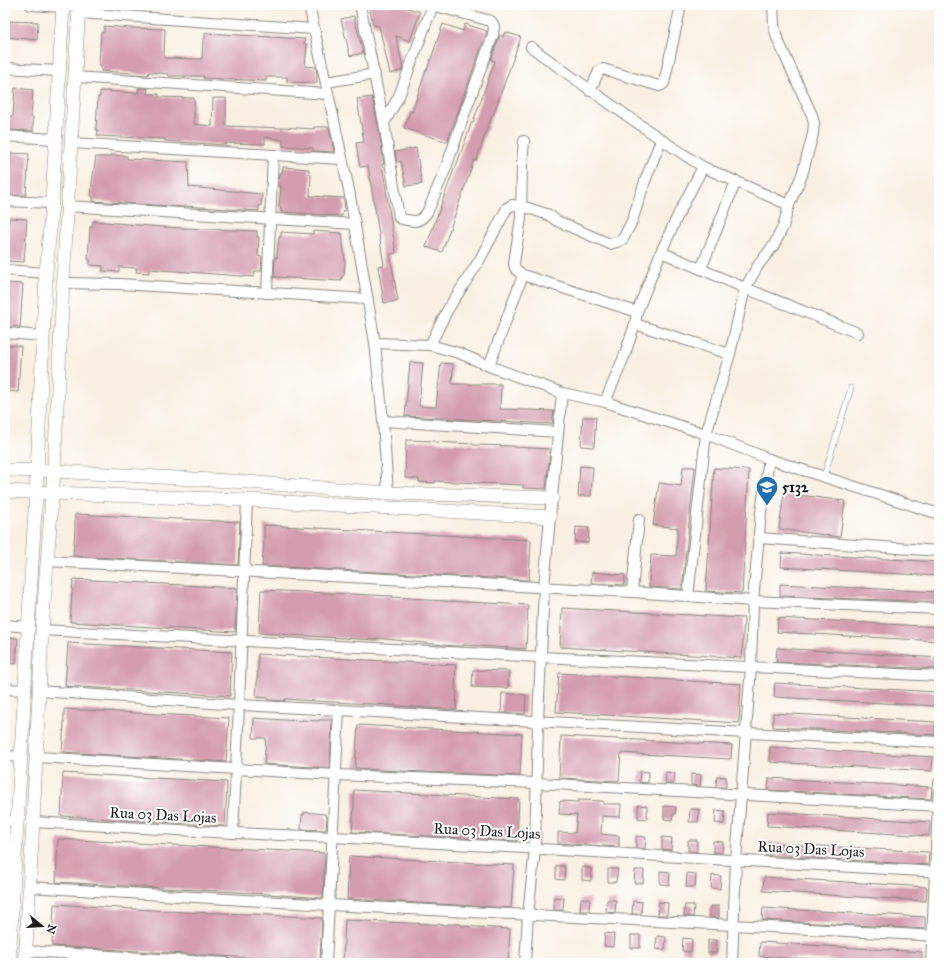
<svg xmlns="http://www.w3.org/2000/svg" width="944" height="968" viewBox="0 0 944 968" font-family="'IM FELL Great Primer',serif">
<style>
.building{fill:#d49daf}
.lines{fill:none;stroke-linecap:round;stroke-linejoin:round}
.service-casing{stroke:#8a8680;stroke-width:6}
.minor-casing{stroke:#8a8680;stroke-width:12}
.tertiary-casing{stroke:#8a8680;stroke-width:14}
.service{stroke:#fff;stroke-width:5}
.minor{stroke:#fff;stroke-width:10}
.tertiary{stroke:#fff;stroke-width:13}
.labels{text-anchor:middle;stroke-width:4;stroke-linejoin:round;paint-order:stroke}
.poi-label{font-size:15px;font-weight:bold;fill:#1c1c1c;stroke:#fff;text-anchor:start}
.street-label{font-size:15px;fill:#1c1c1c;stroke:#fff}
</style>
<rect width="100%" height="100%" fill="#fff"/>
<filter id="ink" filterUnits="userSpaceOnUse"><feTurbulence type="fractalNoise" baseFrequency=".025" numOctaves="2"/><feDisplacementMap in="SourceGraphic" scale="8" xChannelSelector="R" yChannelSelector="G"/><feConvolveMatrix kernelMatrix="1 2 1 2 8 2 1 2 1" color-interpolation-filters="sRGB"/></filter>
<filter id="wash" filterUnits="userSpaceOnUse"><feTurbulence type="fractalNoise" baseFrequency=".012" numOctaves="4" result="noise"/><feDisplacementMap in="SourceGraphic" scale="16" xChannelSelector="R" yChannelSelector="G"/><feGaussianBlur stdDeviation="0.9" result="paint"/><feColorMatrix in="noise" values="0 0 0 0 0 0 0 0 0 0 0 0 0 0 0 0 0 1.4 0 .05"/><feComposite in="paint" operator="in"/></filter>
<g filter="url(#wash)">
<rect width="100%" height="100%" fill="#f9f0e3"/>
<g id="blocks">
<g class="building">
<polygon points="369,5 399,5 420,12 410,41 396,36 403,67 401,71 390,74 379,26 373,25"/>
<polygon points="354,16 363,53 350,56 341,19"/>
<polygon points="5,21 38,22 37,40 5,37"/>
<polygon points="443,24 463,31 465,24 487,31 447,142 404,128 410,111 412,112 426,70 427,70"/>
<polygon points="104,26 131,28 165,29 164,58 202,59 203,39 205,39 205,33 305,39 304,44 307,44 305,66 316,67 317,74 317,83 287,82 287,77 266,77 266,81 203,78 204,76 169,76 169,74 149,72 148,75 132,74 132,73 101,71 101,65 99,65 101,32 104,32"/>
<polygon points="505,32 521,37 493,115 492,115 476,161 474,160 442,252 426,247 454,169 455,169 472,122 473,122 495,61 491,60 500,35 503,37"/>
<polygon points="15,88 33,90 31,117 33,117 33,131 8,130 9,116 13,116"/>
<polygon points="139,88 148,88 147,94 159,94 159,97 194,98 194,124 212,126 213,98 226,98 226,126 282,128 282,127 314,129 314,127 329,127 334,152 313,151 313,148 283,146 283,140 265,137 265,144 226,143 225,145 165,141 165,139 97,136 98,130 96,130 97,109 98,97 100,97 100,91 138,93"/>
<polygon points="372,97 378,124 384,164 382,164 396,253 390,254 398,301 384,303 378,266 384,265 368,166 360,167 356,143 364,142 357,99"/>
<polygon points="416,148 422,184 406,186 401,161 397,162 395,152"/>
<polygon points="11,153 29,154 26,195 8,195"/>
<polygon points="110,155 127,156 127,159 188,162 189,187 262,194 261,206 259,206 259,211 185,206 184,207 93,201 93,196 91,196 92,182 96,157 110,157"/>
<polygon points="283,167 309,169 309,174 311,175 310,196 344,198 345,211 343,210 342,216 281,212 281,207 279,206 281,186 279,186 280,173 282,173"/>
<polygon points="9,218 27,219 24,262 6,261"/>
<polygon points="93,221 161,227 257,231 257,237 259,237 258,256 262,257 261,271 255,271 254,277 149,269 149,273 136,272 137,268 119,267 119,272 103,271 103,266 90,265 90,260 88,259 90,227 92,227"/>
<polygon points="313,231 342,233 345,262 344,276 342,276 341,281 274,277 275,257 277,258 279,237 281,237 281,232 313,234"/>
<polygon points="5,283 23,284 20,327 5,326"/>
<polygon points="5,345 21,346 18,392 5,391"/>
<polygon points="410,362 423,363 419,406 436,407 441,363 453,364 452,384 501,384 500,409 554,411 552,424 405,416"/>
<polygon points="583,417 596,417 594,447 581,446"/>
<polygon points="406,440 435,441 435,442 473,444 473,445 514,446 514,447 550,449 546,489 523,488 523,485 435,481 435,483 419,482 419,479 405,478"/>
<polygon points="580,466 593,467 591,496 578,496"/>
<polygon points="683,467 695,467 682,589 649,587 651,555 676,556 678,528 653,525 659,483 681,486"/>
<polygon points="714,468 749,470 742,593 706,591"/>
<polygon points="784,493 845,501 840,537 779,529"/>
<polygon points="75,514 240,522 238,565 73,556 75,528"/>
<polygon points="264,525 531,540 529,580 262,566 264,540"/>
<polygon points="576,527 589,528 588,543 575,542"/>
<polygon points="782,553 939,562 939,576 781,567"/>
<polygon points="592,572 625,575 624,585 591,583"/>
<polygon points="73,579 237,588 235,632 70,622"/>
<polygon points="780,584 939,592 939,602 780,596"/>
<polygon points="261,590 393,596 392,597 426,599 426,600 528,605 526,649 464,645 464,646 454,646 376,638 376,640 259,633"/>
<polygon points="562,608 744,618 742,658 560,647"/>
<polygon points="778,618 939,627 939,641 777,632"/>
<polygon points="5,637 18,638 16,664 5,663"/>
<polygon points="68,643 232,652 230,696 65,686"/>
<polygon points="777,648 939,658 939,669 776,662"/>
<polygon points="258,654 456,665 455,690 457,691 456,710 388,705 315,701 285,699 285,701 268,700 268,698 256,697 258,669"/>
<polygon points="473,670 509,671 508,688 472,687"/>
<polygon points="559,673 741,684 739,723 556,712"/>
<polygon points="775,683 938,692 937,706 774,697"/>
<polygon points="502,693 526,695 525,714 501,713"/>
<polygon points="64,709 229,718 226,762 62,752 64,724"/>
<polygon points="773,713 936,722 935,735 773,727"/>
<polygon points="254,718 301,721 302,720 319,721 319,720 332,720 330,768 264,764 266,738 253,738"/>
<polygon points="358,725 522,734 520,776 380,770 355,768"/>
<polygon points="561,736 732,745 731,759 621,753 619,781 559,778"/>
<polygon points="770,747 933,757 932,771 770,762"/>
<polygon points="640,771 649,772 648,783 639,782"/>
<polygon points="666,772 675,773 674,784 665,784"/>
<polygon points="63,773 227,782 225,826 61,816"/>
<polygon points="691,774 701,775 700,786 691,785"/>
<polygon points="717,776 726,777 726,787 716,787"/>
<polygon points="769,778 932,787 931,799 768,790"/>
<polygon points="354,790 519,799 517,841 352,832 354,805"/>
<polygon points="578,800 603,801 603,804 621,804 620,817 602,816 601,834 619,836 619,847 558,843 558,832 575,833 577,815 559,814 560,801 578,802"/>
<polygon points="638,805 647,806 647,819 638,818"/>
<polygon points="664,806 676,807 675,815 673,815 672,820 664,819"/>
<polygon points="690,809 699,809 698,822 689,822"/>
<polygon points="716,810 725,811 724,824 715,823"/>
<polygon points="304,812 325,814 325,816 327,817 326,830 301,829 302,814 304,815"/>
<polygon points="768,812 930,822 929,836 767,826"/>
<polygon points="636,836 646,837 645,849 636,848"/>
<polygon points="662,837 672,838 671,850 662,849"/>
<polygon points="58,839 325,853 323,898 253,893 56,882"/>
<polygon points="688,840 697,840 697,852 688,851"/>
<polygon points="713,841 723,842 722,853 713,852"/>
<polygon points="766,843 929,852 928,865 765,855"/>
<polygon points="349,856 514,865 511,908 347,899"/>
<polygon points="556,866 565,866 564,880 556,879"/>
<polygon points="582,867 591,868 591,881 582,880"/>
<polygon points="608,869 618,869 616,882 608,882"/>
<polygon points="635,870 644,870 643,883 634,883"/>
<polygon points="660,871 670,872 669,885 660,884"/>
<polygon points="687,873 696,874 695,887 686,887"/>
<polygon points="712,875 721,876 720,889 711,888"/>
<polygon points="764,877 927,887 926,901 763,891"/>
<polygon points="554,897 564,898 563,910 554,910"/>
<polygon points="581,898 590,899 589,911 580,911"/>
<polygon points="607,900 616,900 615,913 606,912"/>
<polygon points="633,901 642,902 641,914 632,914"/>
<polygon points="659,902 668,903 667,915 658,915"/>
<polygon points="54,904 184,912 252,914 322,918 320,962 52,946"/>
<polygon points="685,905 694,905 693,917 684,916"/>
<polygon points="710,906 719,906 719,918 710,917"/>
<polygon points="763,908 925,917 925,929 762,920"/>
<polygon points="345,920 448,925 448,924 461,924 461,926 510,929 508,963 343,963"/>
<polygon points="605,933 614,934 613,947 604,946"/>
<rect x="631" y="935" width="9" height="13"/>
<polygon points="657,936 666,937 665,950 656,949"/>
<polygon points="683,938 692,939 691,952 682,951"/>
<polygon points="708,940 717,940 716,953 708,953"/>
<polygon points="760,942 922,952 922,963 871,963 759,956"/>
</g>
</g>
</g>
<g filter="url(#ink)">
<use href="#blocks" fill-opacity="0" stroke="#8a8680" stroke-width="1"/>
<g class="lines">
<g class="service-casing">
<polyline id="service" points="824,476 851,388"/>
</g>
<g class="minor-casing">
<g id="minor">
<polyline points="31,5 63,7"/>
<polyline points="309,5 349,190 375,343 430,345 459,353 489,366 562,393 605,402 671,423 706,434 769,459 939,514"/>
<path d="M360,5L384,123L399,218C413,222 420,224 428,211L447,165L463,118L493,35L494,26L491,21L432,5"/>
<polyline points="79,13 314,29"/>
<path d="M531,47C587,88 644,129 703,167L679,213L661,252L637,312L635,324L624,357L605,402"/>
<polyline points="5,68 59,71"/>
<polyline points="75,77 328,94"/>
<polyline points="326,82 375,74"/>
<polyline points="590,91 599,71 603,69 659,86 662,85 664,83 681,5"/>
<polyline points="384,123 399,96 433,5"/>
<polyline points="5,136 55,139"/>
<path d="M524,141L522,164L521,218L514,263C514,270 518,271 523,275L637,312"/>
<polyline points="71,143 342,159"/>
<polyline points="703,167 789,205"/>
<polyline points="5,201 52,203"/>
<polyline points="67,206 355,224"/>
<polyline points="661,252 745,288 858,333"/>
<polyline points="701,269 736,181"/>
<polyline points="5,270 46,273"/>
<polyline points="63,283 119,284 368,299"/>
<polyline points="267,293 273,155"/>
<polyline points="635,324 730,354"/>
<polyline points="5,333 44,336"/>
<polyline points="375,343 383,421 388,493"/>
<polyline points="430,345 448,309 479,261 507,208 512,205 522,206 549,215 557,221 610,244 617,242 623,239 632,221 645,181 661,140"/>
<polyline points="489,366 523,275"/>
<polyline points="383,421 558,432"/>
<polyline points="759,538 939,551"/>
<polyline points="47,561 632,592 753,601 939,609"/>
<polyline points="632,592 639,519"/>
<polyline points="688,597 706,434 730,354 745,288 759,264 774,245 783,227 789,205 802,175 813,134 814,123 812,115 777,38 774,25 773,5"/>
<polyline points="5,625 28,627"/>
<polyline points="42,630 541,657 939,676"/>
<polyline points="5,689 25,690"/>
<polyline points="39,691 239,705 339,710 746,733 939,742"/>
<polyline points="5,756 21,757"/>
<polyline points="37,757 336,775 537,783 939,806"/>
<polyline points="5,821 17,821"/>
<polyline points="33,822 233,833 333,837 939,872"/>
<polyline points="233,833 239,705 247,500"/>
<polyline points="29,887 329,905 733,925 939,936"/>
<polyline points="26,951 226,963"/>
<polyline points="326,963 339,710"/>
<polyline points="525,963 528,915 535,849 538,721 544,587 550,517 562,393"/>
<polyline points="732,963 736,860 751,667 753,601 761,512 769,459"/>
<polyline points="931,963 939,783"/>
</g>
</g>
<g class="tertiary-casing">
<g id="tertiary">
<polyline points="5,470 54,471 247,482 388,493 552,498"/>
<polyline points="5,491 52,493 247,500 550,517"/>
<polyline points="9,963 36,493 46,273 52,203 63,5"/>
<polyline points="25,963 33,822 42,630 54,471 63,283 79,5"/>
</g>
</g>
<use href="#service" class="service"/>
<use href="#minor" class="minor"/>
<use href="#tertiary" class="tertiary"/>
</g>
</g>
<defs>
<g id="school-pin" transform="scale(1.15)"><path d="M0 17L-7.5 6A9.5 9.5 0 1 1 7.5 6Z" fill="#1f6fb2" stroke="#fff"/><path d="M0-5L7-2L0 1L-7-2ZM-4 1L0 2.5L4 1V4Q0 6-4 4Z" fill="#fff"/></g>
</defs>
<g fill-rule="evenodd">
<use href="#school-pin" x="767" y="487"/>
</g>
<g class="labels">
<g class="poi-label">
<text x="782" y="492">5132</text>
</g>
<g class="street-label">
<text transform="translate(163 815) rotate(3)" y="5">Rua 03 Das Lojas</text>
<text transform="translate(487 831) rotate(3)" y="5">Rua 03 Das Lojas</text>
<text transform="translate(811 849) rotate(3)" y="5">Rua 03 Das Lojas</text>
</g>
</g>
<rect width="944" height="968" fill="none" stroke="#fff" stroke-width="20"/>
<g transform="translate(42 926) rotate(108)" stroke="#ffffff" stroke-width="3" paint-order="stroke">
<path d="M0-3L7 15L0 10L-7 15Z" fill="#1c1c1c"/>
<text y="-6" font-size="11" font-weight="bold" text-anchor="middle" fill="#1c1c1c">N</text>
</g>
</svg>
